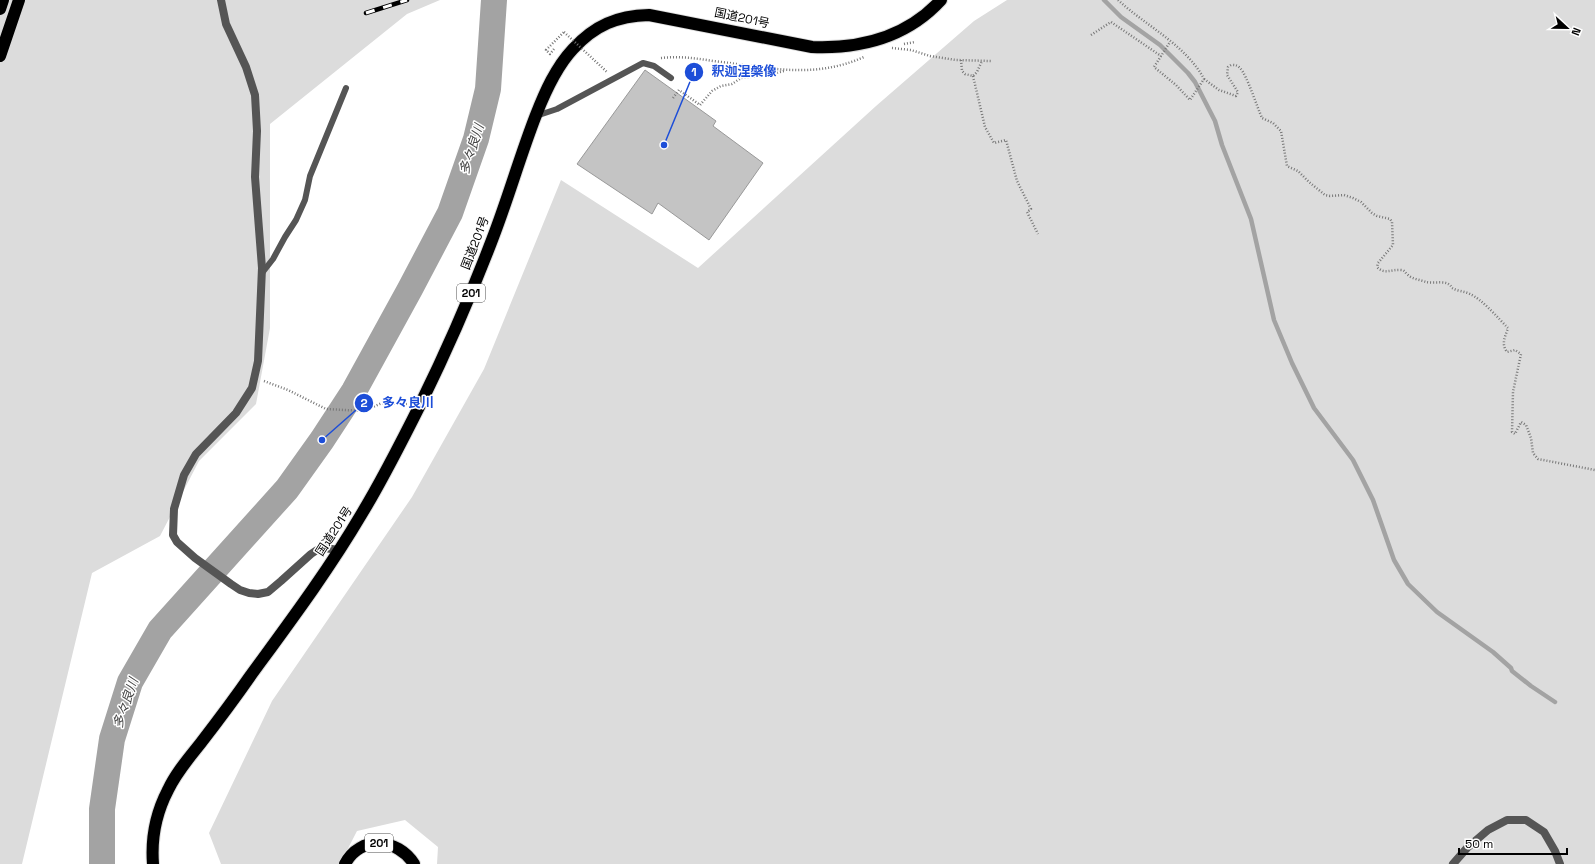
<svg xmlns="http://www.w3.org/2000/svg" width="1595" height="864" viewBox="0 0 1595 864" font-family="'Space Grotesk','Noto Sans JP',sans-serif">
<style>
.green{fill:#dcdcdc}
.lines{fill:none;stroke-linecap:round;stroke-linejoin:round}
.stream{stroke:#a3a3a3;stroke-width:4.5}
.river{stroke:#a3a3a3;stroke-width:26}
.building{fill:#c4c4c4;stroke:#999}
.highway-casing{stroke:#dbdbdb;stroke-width:14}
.path{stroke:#777;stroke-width:2.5;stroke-dasharray:1 2;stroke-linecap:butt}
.lane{stroke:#555;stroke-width:6}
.street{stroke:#555;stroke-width:8}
.highway{stroke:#000;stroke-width:12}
.rail-casing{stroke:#000;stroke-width:4.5}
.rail{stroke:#fff;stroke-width:3;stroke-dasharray:9;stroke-linecap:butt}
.path-bridge{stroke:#777;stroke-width:2.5;stroke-dasharray:1 2;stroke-linecap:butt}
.labels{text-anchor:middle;stroke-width:3;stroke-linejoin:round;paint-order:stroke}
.shield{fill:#fff;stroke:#4c4c4c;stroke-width:1}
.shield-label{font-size:11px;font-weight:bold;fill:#000}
.street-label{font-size:12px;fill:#000;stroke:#fff}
.water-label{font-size:13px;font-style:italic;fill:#444;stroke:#fff}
.leader{fill:none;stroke:#1d4ed8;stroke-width:1.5}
.callout-dot{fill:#1d4ed8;stroke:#fff;stroke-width:1.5}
.mark-label{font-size:12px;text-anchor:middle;font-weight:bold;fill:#fff}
.callout-label{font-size:13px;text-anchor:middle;font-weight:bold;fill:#1d4ed8;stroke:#fff;stroke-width:3;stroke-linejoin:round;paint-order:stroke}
</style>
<rect width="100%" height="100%" fill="#fff"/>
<g class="green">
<polygon points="0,0 440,0 407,14 270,124 270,328 256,404 199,461 160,536 92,573 22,864 0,864"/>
<polygon points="1007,0 1595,0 1595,864 437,864 438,847 405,820 357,831 340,864 221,864 209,833 272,701 412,497 484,369 561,180 698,268 876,106 974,21"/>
</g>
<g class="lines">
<polyline class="stream" points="1104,0 1121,17 1160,45 1188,73 1195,82 1215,121 1222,145 1251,219 1274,320 1292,363 1314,408 1353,460 1373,500 1394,560 1408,584 1437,612 1493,652 1511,668 1512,671 1531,686 1555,702"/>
<polyline class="river" points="102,864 102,809 112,739 130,682 160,630 287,489 322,440 354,391 410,289 450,213 476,139 488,89 494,0"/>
</g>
<polygon class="building" points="645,70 716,121 713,126 763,163 709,240 658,203 652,214 577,164"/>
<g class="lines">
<g class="highway-casing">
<g id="highway">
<polyline points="0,9 3,0"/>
<polyline points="0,56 19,0"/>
<path d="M153,864C151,838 156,813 168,790C176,773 188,759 200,744C217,722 235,698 251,675C289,623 328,571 361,515C383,479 402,441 421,403C447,350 471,295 492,240C508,199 520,156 536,115C545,92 556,67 573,49C595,25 617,16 649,15L812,47C861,49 907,37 941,0"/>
<path d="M345,864C360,835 398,838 414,864"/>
</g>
</g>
<g class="path">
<path d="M1118,0C1146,26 1186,45 1204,79L1190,100L1176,85L1154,67L1170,42"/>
<polyline points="1091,35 1111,22 1161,56"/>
<polyline points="904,44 915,42"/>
<polyline points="892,48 911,50 930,56 956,60 991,61"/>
<polyline points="554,49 550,54 546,50 564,32"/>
<path d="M661,58C678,56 695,58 713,61C767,67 812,80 864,57"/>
<polyline points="961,60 962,71 965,74 973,76 977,72 982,61"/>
<polyline points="973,76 985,127 994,143 1006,140 1017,181 1031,209 1027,212 1038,234"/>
<path d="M1204,79L1219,90L1236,96L1238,92L1227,75L1228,67L1231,65C1235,65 1237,65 1240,68C1247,75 1257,107 1262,118L1273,123L1281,131L1287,166L1298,171L1309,182L1325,195L1330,196L1344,195L1353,198L1361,202L1372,213L1377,216L1390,219L1392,222L1393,245L1378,263L1377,267C1385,275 1391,269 1401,270C1405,270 1405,273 1408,275C1412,279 1421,280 1426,282C1435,284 1448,279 1452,288C1457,291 1464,291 1470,294C1483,300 1498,318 1508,328C1505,337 1501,344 1507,352L1515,350L1521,354L1513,392L1512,432L1515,434L1521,422L1526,425L1531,438L1533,453L1538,459L1595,470"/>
<polyline points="673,98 679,90 700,105 712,91 721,86 732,84 741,78 767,75 784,71"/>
<polyline points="264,381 288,390 326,409 364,411 382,403 407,404"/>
</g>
<g class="lane">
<polyline points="536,116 557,109 643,63 654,66 671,78"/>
<polyline points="262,273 273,259 285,237 296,220 305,200 310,176 346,88"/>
</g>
<g class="street">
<polyline points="221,0 226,24 246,67 255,95 257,131 255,177 262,268 258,361 252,388 236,413 196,454 184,475 174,509 173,535 177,542 195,558 231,584 240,590 249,593 258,594 268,592 281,581 311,554 317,550 324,548 339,550"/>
<polyline points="1453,864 1467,848 1488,830 1507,820 1526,820 1544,832 1555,851 1560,864"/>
</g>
<use href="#highway" class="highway"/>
<g class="rail-casing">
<polyline id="rail" points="366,13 407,0"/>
</g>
<use href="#rail" class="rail"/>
<polyline class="path-bridge" points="564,32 607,72"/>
</g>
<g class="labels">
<g class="shield">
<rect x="457" y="284" width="28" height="18" rx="3"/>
<rect x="365" y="834" width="28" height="18" rx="3"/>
</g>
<g class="shield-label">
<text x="471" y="297">201</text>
<text x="379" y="847">201</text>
</g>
<g class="street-label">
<text transform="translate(742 18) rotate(12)" y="4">国道201号</text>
<text transform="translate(475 243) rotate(-69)" y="4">国道201号</text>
<text transform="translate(334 531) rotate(-57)" y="4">国道201号</text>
</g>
<g class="water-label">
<text transform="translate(471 149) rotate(-72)" y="5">多々良川</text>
<text transform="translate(125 703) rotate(-71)" y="5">多々良川</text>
</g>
</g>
<path class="leader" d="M664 145L694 72M322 440L364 403"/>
<g class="callout-dot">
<circle cx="664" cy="145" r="4"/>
<circle cx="322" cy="440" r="4"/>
<circle cx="694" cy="72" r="10"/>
<circle cx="364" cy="403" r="10"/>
</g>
<g class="mark-label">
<text x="694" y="76">1</text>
<text x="364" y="407">2</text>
</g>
<g class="callout-label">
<text x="744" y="76">釈迦涅槃像</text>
<text x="408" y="407">多々良川</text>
</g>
<g transform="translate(1567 28) rotate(112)" stroke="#ffffff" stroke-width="3" paint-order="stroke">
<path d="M0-3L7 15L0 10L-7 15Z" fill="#000000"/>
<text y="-6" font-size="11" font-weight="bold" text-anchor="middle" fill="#000000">N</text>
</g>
<path d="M1459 848v6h108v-6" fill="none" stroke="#000000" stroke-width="2"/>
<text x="1465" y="848" font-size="12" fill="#000000" stroke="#ffffff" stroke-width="3" paint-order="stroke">50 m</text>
</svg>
